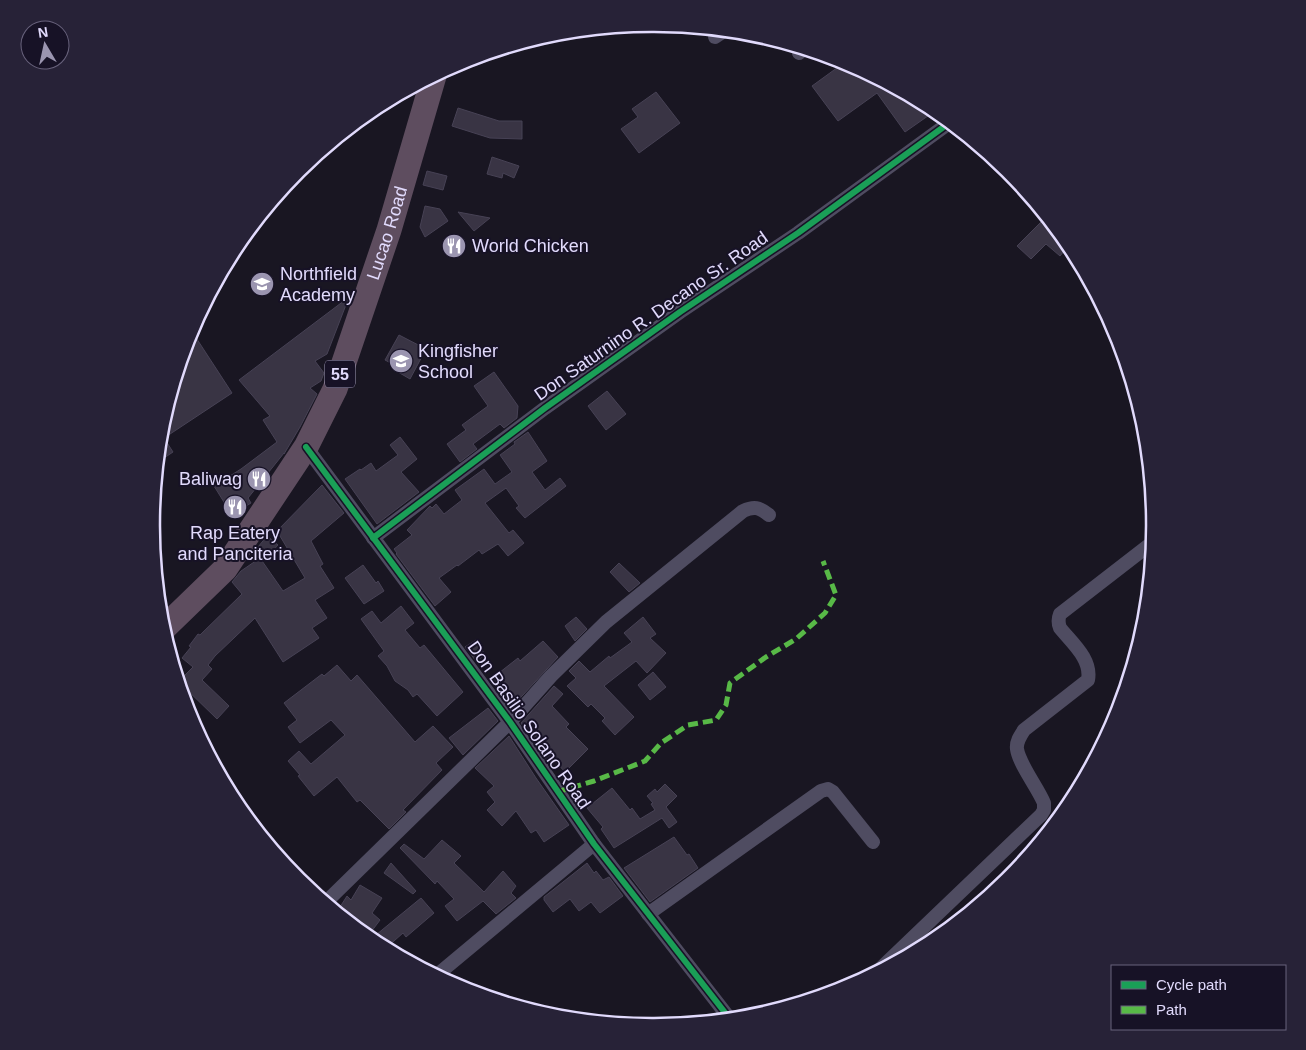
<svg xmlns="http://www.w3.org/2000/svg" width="1306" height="1050" viewBox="0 0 1306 1050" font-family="Arial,sans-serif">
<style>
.building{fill:#393444;stroke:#474255}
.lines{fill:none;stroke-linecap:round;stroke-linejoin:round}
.street{stroke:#4f4c61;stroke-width:14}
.highway{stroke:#5e4d5f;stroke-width:25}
.quiet{stroke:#58b947;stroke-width:5;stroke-dasharray:10 5;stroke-linecap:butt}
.cycleway-casing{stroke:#171226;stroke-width:9}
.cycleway{stroke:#1a9f57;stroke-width:6}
.labels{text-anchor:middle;stroke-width:4;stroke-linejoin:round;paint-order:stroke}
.shield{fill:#171226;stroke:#a49ebc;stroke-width:1}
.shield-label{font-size:16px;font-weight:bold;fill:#e1dafc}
.street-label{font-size:18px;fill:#e1dafc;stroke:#171226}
.poi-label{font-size:18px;fill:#e1dafc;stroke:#171226;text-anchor:start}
.rim{fill:none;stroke:#e1dafc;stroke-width:2.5}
</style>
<rect width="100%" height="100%" fill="#191622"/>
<g class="building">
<polygon points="845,62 932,108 935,111 905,132 877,93 838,121 812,86"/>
<polygon points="656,92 680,123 639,153 621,129 638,117 632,109"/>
<polygon points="458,108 499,121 522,121 522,139 490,138 452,126"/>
<polygon points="492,157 519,166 514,178 503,173 502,178 487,174"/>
<polygon points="427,171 447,176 443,190 423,185"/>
<polygon points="425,206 440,209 448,221 425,237 420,227"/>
<polygon points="458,212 490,218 474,231"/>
<polygon points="1046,217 1069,245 1060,256 1046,244 1031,259 1017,246"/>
<polygon points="349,297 327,354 315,361 324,373 321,381 310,388 317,394 300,427 284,454 284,453 248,498 251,503 232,515 214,486 241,469 277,442 263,420 270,416 239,380"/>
<polygon points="191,330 232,393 164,438 173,452 158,462 161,427"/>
<polygon points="399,335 426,349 410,379 398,372 400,368 385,360"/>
<polygon points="494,372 518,406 517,418 504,428 500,424 473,444 477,449 460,462 447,444 466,430 462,425 488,406 474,386"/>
<polygon points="607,391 626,414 606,430 588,406"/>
<polygon points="528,432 547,461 532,472 545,490 560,478 566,486 525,518 516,508 519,506 506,488 485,503 509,533 513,530 524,543 508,556 498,544 482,554 479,550 458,566 457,565 439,578 451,592 435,606 396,554 397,553 394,549 412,535 407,530 430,506 432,508 436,504 444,514 462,500 455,490 484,469 495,484 512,472 500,455 515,444 514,442"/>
<polygon points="400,437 417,459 401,472 419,492 377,524 345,479 360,469 361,470 371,463 376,471 398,455 390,445"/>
<polygon points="322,485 344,513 311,541 323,564 320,566 334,588 315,600 327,618 312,628 319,638 283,662 255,618 215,656 208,665 212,669 202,680 229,706 217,719 180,683 179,681 193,667 182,658 191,647 189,646 198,634 200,635 242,594 232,582 241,571 260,558 283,591 305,578 277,531"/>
<polygon points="267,536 278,545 268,556 258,547"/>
<polygon points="619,563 640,583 629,592 610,572"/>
<polygon points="363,565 376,583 378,581 384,591 364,604 345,578"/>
<polygon points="401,606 414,623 405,630 420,648 424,645 463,692 437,716 417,694 413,697 408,690 395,681 387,666 378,656 384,651 361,619 372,611 381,623"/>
<polygon points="576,617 587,629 575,641 565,626"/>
<polygon points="643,617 656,634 650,638 666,653 647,673 636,661 604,686 634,717 615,735 602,721 605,718 591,704 588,707 567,686 576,678 569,671 579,661 590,672 609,656 610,658 632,642 624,633"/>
<polygon points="476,640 485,655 476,661 465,647"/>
<polygon points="543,641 558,657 511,708 490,680 518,658 520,661"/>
<polygon points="337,665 351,681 357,675 415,742 433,726 453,747 436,763 442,770 403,810 406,812 389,829 360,800 357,802 337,777 314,796 298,776 300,775 288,761 299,751 311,764 345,735 331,720 300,743 288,727 297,720 284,703 322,674 324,676"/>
<polygon points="653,672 666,687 650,700 638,685"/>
<polygon points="554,686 563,694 552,706 569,724 566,727 588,749 565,772 555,761 550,765 521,723"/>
<polygon points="488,708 498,721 463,755 449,738"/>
<polygon points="509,736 536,778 569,825 544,842 536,830 531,833 516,811 502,826 487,810 495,802 487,792 494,786 475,768"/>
<polygon points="665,784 677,796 666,807 677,822 669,828 662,818 614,848 601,829 603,827 587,808 612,788 630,810 632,808 640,819 655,810 651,804 653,803 647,796 655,789 657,792"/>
<polygon points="674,837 687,855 689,854 698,868 650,902 624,868"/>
<polygon points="442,840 461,856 454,863 484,892 503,871 516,886 511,893 516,898 496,914 483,901 457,921 445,906 454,899 437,881 435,884 400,848 404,844 424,859"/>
<polygon points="391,863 416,891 413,894 384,873"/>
<polygon points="587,863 594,873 596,871 603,880 609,877 623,896 600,913 591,902 579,911 570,899 553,912 544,900 544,897"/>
<polygon points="360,885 382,898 372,913 380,920 368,936 353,924 357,919 340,907 347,896 351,900"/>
<polygon points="421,898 434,913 406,937 403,933 386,948 371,939"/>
</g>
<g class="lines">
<g class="street">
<polyline points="715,37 724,31"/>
<polyline points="799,53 804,49"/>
<polyline points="306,447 510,722 594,844 730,1019"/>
<polyline points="373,538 545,408 680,312 798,233 949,123"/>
<path d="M326,902L510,722L551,676L606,622L743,511C754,506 759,507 769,515"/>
<polyline points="648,914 821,791 828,789 833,792 873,842"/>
<path d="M880,969L1041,815L1044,810V803C1038,788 1019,764 1017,749C1016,742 1020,736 1024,730L1088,680C1092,659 1072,643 1060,628C1058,623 1058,619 1060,614L1153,542"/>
<polyline points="437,975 594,844"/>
</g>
<path class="highway" id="s1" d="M163,629L225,569L306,447L335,389L389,230L434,76"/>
<polyline class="quiet" points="557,792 594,781 645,761 661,743 688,725 716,720 726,705 730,683 766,657 796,639 825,613 836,595 823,561"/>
<g class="cycleway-casing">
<g id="cycleway">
<polyline points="306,447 510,722 594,844 730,1019"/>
<polyline points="373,538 545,408 680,312 798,233 949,123"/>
</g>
</g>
<use href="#cycleway" class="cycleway"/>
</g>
<defs>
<g id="restaurant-disc" transform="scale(1.25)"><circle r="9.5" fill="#9b95b0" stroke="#171226"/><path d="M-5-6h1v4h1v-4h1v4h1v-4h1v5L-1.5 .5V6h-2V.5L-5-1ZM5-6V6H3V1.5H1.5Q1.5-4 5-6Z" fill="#fff"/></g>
<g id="school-disc" transform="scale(1.25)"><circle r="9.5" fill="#9b95b0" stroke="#171226"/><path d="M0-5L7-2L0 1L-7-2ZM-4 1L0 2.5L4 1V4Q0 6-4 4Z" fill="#fff"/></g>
</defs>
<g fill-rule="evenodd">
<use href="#restaurant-disc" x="454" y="246"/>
<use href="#school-disc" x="262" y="284"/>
<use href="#school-disc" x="401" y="361"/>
<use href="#restaurant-disc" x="259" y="479"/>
<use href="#restaurant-disc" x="235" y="507"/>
</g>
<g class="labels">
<rect class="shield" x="325" y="360.5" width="30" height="27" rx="4"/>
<g class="shield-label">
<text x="340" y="380">55</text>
</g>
<g class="street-label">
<text dy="6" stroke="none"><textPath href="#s1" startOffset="462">Lucao Road</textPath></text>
<text transform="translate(651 316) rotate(-35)" y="6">Don Saturnino R. Decano Sr. Road</text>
<text transform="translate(529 725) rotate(55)" y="6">Don Basilio Solano Road</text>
</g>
<g class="poi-label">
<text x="472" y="252">World Chicken</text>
<text x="280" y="280">Northfield<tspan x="280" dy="21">Academy</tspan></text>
<text x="418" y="357">Kingfisher<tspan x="418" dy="21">School</tspan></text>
<text x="242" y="485" text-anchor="end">Baliwag</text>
<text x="235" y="539" text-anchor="middle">Rap Eatery<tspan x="235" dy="21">and Panciteria</tspan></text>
</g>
</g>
<path d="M0 0H1306V1050H0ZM652 32H654A492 492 0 0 1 1146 524V526A492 492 0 0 1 654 1018H652A492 492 0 0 1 160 526V524A492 492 0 0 1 652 32Z" fill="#272237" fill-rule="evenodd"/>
<path class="rim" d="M652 32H654A492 492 0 0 1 1146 524V526A492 492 0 0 1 654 1018H652A492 492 0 0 1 160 526V524A492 492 0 0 1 652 32Z"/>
<rect x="1111" y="965" width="175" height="65" fill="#171226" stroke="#68627c"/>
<rect x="1121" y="981" width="25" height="8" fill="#1a9f57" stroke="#68627c"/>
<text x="1156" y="990" font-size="15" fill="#e1dafc">Cycle path</text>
<rect x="1121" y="1006" width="25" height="8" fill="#58b947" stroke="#68627c"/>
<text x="1156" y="1015" font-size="15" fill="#e1dafc">Path</text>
<g transform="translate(45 45) rotate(351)"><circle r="24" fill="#171226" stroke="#68627c"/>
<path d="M0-4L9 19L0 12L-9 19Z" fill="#9b95b0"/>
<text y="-8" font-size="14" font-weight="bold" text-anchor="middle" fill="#e1dafc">N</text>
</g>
</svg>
